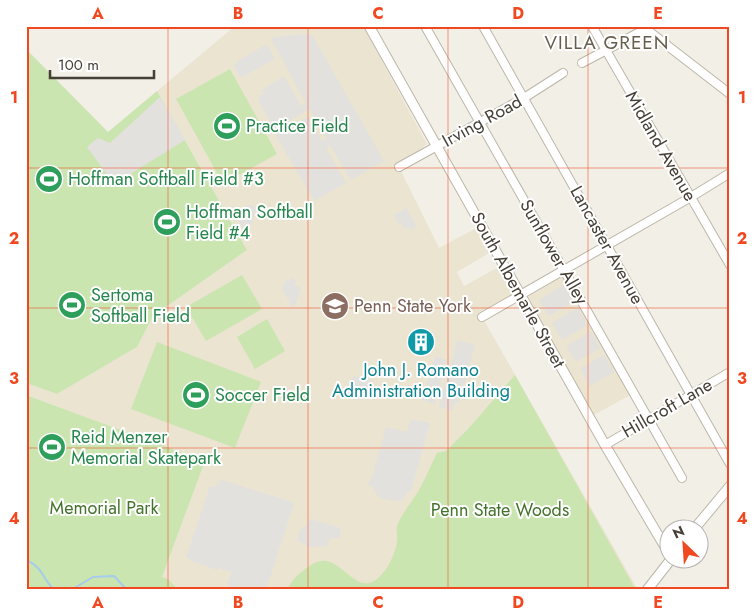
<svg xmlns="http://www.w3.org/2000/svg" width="756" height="616" viewBox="0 0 756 616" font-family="Jost,sans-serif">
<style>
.education{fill:#ebe4d1}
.green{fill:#cbe5b1}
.parking{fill:#e3e1de}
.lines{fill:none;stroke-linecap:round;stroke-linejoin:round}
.stream{stroke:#a5ccec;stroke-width:2}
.minor-casing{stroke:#bdb7a9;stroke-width:10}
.tertiary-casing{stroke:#bdb7a9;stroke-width:11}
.minor{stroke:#fff;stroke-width:8}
.tertiary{stroke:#fff;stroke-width:9}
.grid{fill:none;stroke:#f04820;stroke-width:1;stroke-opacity:0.55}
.labels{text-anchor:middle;stroke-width:4;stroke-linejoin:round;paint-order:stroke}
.street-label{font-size:18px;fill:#453f36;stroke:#fff}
.leisure-label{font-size:18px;fill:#27864d;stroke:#fff;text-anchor:start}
.education-label{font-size:18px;fill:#785e54;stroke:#fff;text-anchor:start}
.culture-label{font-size:18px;fill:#0d838f;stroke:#fff}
.park-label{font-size:18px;fill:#44732c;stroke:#fff}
.neighbourhood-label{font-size:19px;letter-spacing:1px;fill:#675e4d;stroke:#fff}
.neatline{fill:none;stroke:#f04820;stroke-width:2}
.grid-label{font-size:16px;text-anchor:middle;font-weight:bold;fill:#f04820}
</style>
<rect width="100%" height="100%" fill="#f2efe6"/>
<polygon class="education" points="235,26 363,26 427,144 399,167 439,248 482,225 496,249 457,272 464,286 504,264 521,295 564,271 634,393 590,417 521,295 482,317 638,590 157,590 205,461 26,395 26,383 57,394 137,347 153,316 247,250 157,91"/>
<g class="green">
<polygon points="26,49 108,132 157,91 247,250 153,316 137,347 57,394 26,383"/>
<polygon points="230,69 277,154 223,184 176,99"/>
<polygon points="242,275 262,309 206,341 186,307"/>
<polygon points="267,319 285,351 255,369 237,337"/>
<polygon points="157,342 261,382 235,448 131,409"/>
<path d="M515,375L636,590H287C291,581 297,575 304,570C308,567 313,563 317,562C339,553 354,593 374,581C386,574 395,555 397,542C398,537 396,532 397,527C399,517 415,498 420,488C426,477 431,465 437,453L446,451L468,429Z"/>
<polygon points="26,395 205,461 162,577 168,579 178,590 26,590"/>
</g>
<g class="parking">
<polygon points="306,34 312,35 384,161 351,180 330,145 326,148 346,183 314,201 276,135 308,117 322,141 327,139 310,109 275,129 257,98 264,93 262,90 284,76 301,106 306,103 271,39 274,37"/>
<polygon points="267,44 275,59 241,78 234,66 239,60"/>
<polygon points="160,97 185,140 114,184 87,147 98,138 110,143"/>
<polygon points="249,205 256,207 252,223 243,228 234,213"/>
<polygon points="406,208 417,226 410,230 408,227 404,229 401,223 398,224 394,215"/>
<polygon points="291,278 296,280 295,286 301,287 296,305 292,307 281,287 284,285 286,280 290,281"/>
<polygon points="564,285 574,301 549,316 539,300"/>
<polygon points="578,308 587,325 562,340 552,323"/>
<polygon points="591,332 600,348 576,362 566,346"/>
<polygon points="458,340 475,345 459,403 455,402 452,411 439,407"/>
<polygon points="604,355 614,372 590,386 580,369"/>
<polygon points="435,357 447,360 435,404 422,400"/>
<polygon points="353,376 372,380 368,396 358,401 350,386"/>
<polygon points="411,419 430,423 411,491 407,491 403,500 393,501 381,498 377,495 373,487 368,485 374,472 386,427 407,432"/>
<polygon points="222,480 289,501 294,504 266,590 238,590 227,586 231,572 219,568 217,570 191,561 191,560 186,557 210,486 215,487"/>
<polygon points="311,519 341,528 339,538 331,538 327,543 328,546 309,547 297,540 300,530 307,525"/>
</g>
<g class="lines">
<g class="stream">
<path d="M26,560C45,568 43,582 55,590"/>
<polyline points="71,590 93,577 114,576 127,590"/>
</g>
<g class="minor-casing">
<g id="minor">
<polyline points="425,26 682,478"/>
<polyline points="483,26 730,464"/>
<polyline points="592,26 730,265"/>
<polyline points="646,29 730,94"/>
<polyline points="582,63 651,26"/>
<polyline points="399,167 524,98 563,73"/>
<polyline points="482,317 691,197 730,173"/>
<polyline points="605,445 730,372"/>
</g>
</g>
<g class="tertiary-casing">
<g id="tertiary">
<polyline points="369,26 605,445 668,552"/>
<polyline points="695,528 730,486"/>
<polyline points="647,590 672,558"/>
</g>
</g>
<use href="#minor" class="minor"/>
<use href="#tertiary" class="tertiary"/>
</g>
<path class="grid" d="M168,26V590M308,26V590M448,26V590M588,26V590M26,168H730M26,308H730M26,448H730"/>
<defs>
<g id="stadium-disc" transform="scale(1.4375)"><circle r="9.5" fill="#2e9e5b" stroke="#fff"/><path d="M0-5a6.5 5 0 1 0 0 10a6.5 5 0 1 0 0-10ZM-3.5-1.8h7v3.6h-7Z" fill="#fff"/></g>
<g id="university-disc" transform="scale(1.4375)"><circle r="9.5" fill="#8d6e63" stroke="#fff"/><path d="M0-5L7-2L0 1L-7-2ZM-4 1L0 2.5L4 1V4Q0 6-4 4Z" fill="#fff"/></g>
<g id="building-disc" transform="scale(1.4375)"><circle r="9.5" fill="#0f9aa8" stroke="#fff"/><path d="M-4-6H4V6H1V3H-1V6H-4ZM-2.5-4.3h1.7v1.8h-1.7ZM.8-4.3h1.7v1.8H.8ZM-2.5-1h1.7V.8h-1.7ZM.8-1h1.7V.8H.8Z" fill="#fff"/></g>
</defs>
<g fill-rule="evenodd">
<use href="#stadium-disc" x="227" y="126"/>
<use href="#stadium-disc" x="49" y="179"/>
<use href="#stadium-disc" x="167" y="222"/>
<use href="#stadium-disc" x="72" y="305"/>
<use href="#university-disc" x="335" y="306"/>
<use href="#building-disc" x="421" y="342"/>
<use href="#stadium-disc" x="196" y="395"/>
<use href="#stadium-disc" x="52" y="447"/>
</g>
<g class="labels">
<g class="street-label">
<text transform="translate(482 121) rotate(-29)" y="6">Irving Road</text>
<text transform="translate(661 146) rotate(60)" y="6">Midland Avenue</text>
<text transform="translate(607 245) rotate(61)" y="6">Lancaster Avenue</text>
<text transform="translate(554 252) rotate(60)" y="6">Sunflower Alley</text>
<text transform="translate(518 290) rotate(61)" y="6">South Albemarle Street</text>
<text transform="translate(667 408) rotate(-30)" y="6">Hillcroft Lane</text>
</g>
<g class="leisure-label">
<text x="246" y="132">Practice Field</text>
<text x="68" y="185">Hoffman Softball Field #3</text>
<text x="186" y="218">Hoffman Softball<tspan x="186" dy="21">Field #4</tspan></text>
<text x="91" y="301">Sertoma<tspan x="91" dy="21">Softball Field</tspan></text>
<text x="215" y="401">Soccer Field</text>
<text x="71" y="443">Reid Menzer<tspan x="71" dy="21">Memorial Skatepark</tspan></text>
</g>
<g class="education-label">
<text x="354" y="312">Penn State York</text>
</g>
<g class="culture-label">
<text x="421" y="376">John J. Romano<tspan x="421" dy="21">Administration Building</tspan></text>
</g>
<g class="park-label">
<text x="104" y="514">Memorial Park</text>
<text x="500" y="516">Penn State Woods</text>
</g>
<g class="neighbourhood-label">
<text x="607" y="49">VILLA GREEN</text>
</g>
</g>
<rect width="756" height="616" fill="none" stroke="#ffffff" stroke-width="55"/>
<g transform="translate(684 544) rotate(335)"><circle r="24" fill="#ffffff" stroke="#b5b2af"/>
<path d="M0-4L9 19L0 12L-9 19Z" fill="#f04820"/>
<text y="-8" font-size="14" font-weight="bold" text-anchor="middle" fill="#453f36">N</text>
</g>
<path d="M50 70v8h104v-8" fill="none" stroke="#453f36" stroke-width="2.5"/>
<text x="58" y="70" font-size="15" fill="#453f36" stroke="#ffffff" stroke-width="4" paint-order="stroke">100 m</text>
<rect x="28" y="28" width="700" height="560" class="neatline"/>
<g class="grid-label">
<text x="98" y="19">A</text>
<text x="238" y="19">B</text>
<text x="378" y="19">C</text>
<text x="518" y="19">D</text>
<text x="658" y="19">E</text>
<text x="14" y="103">1</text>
<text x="742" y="103">1</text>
<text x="14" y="244">2</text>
<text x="742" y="244">2</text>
<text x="14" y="384">3</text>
<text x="742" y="384">3</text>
<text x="14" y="524">4</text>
<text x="742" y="524">4</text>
<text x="98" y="608">A</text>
<text x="238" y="608">B</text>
<text x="378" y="608">C</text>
<text x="518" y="608">D</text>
<text x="658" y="608">E</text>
</g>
</svg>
